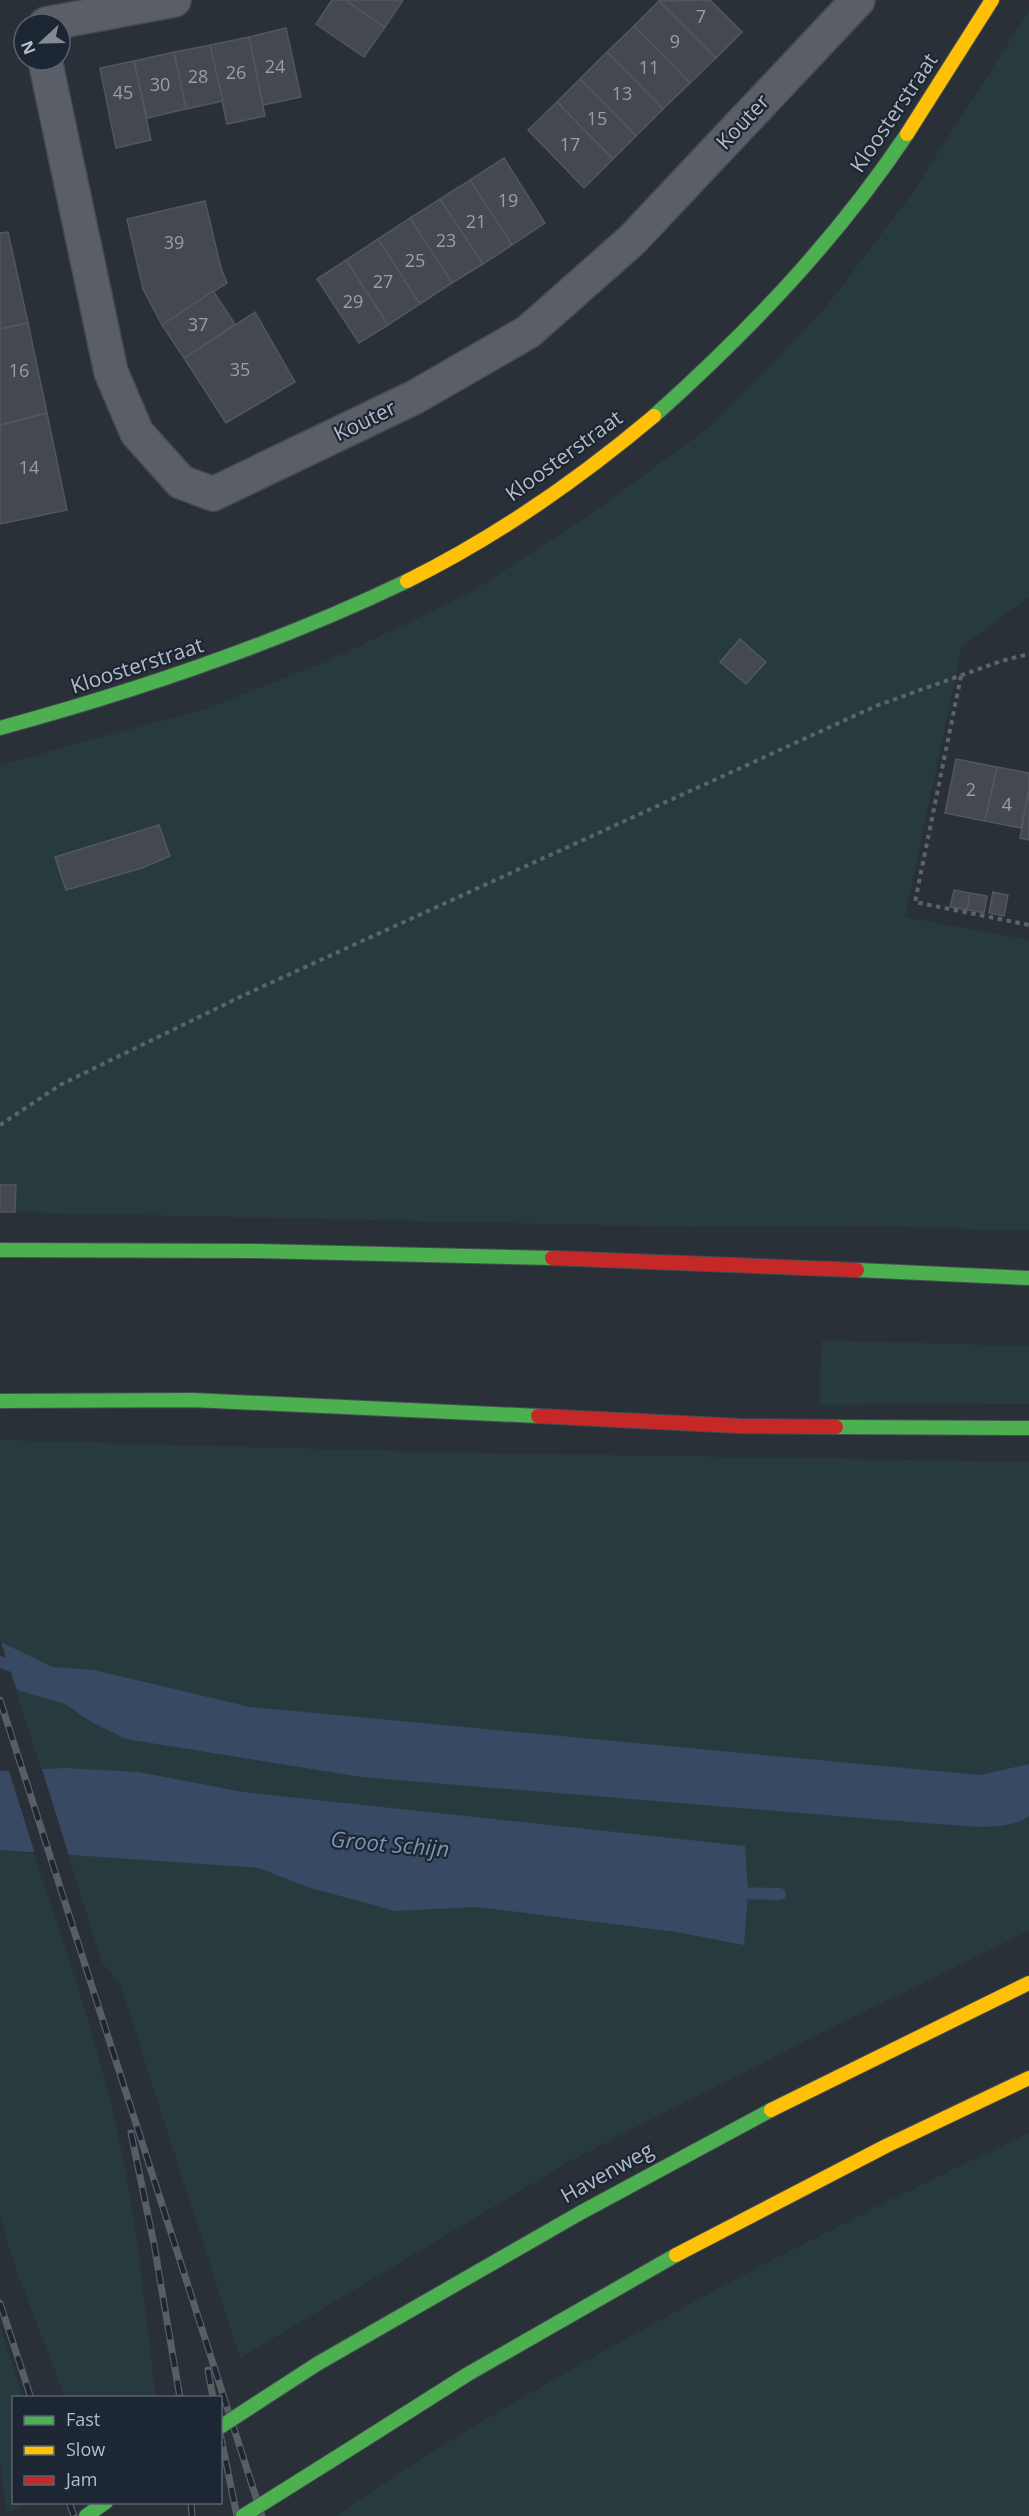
<svg xmlns="http://www.w3.org/2000/svg" width="1029" height="2516" viewBox="0 0 1029 2516" font-family="'Open Sans',sans-serif">
<style>
.green{fill:#273a3e}
.water{fill:#384963}
.pier{fill:#2a3038}
.lines{fill:none;stroke-linecap:round;stroke-linejoin:round}
.stream{stroke:#384963;stroke-width:12}
.building{fill:#444950;stroke:#52575f;stroke-width:1.5}
.street-casing{stroke:#484c53;stroke-width:36}
.fast-casing{stroke:#484c53;stroke-width:16}
.slow-casing{stroke:#484c53;stroke-width:16}
.jam-casing{stroke:#484c53;stroke-width:16}
.path{stroke:#5d636a;stroke-width:4;stroke-dasharray:4.5 4.5;stroke-linecap:butt}
.street{stroke:#5a5e66;stroke-width:33}
.fast{stroke:#4caf50;stroke-width:14}
.slow{stroke:#ffc107;stroke-width:14}
.jam{stroke:#c62828;stroke-width:14}
.rail-casing{stroke:#595d64;stroke-width:7}
.rail{stroke:#1d2633;stroke-width:4.5;stroke-dasharray:14;stroke-linecap:butt}
.fast-bridge-casing{stroke:#474c53;stroke-width:16;stroke-linecap:butt}
.fast-bridge{stroke:#4caf50;stroke-width:14}
.labels{text-anchor:middle;stroke-width:4.5;stroke-linejoin:round;paint-order:stroke}
.number-label{font-size:18px;fill:#989fab}
.street-label{font-size:21px;fill:#b4bcc9;stroke:#1d2633}
.water-label{font-size:22px;font-style:italic;fill:#7c92b1;stroke:#1d2633}
</style>
<rect width="100%" height="100%" fill="#2a3038"/>
<g class="green">
<polygon points="1029,11 1029,597 962,646 905,917 1029,940 1029,1231 875,1226 693,1227 0,1212 0,766 81,742 201,711 330,660 472,592 599,508 711,426 823,311 911,195"/>
<polygon points="822,1340 1029,1346 1029,1404 819,1405"/>
<polygon points="0,1440 428,1452 1029,1462 1029,1931 837,2025 572,2160 240,2358 120,1984 102,1962 0,1640"/>
<path d="M0,1850L33,1853C71,1963 109,2075 129,2190C141,2258 147,2329 156,2397H65L17,2272L0,2217Z"/>
<path d="M1029,2133V2516H335C364,2497 392,2477 422,2458C617,2338 821,2231 1029,2133Z"/>
<polygon points="0,2327 23,2397 14,2398 14,2502 25,2503 7,2515 0,2461"/>
</g>
<g class="water">
<path d="M1,1642L52,1667L94,1670L250,1707L980,1775L1029,1764V1816C1008,1833 962,1825 936,1824L361,1777L126,1739L93,1723L65,1704L17,1690Z"/>
<polygon points="65,1768 139,1772 243,1792 745,1846 748,1894 744,1945 676,1932 478,1907 395,1911 307,1887 259,1868 0,1850 0,1771"/>
</g>
<polygon class="pier" points="41,1766 70,1859 36,1857 8,1768"/>
<g class="lines">
<g class="stream">
<polyline points="0,1662 24,1670"/>
<polyline points="733,1893 780,1894"/>
</g>
</g>
<g class="building">
<polygon points="332,0 345,0 385,27 364,57 316,24"/>
<polygon points="345,0 403,0 385,27"/>
<polygon points="710,0 742,32 716,58 659,1"/>
<polygon points="659,1 716,58 690,83 634,26"/>
<polygon points="634,26 690,83 663,109 607,52"/>
<polygon points="286,28 301,97 263,105 249,37"/>
<polygon points="249,37 265,116 227,124 210,45"/>
<polygon points="210,45 223,101 186,109 174,52"/>
<polygon points="174,52 186,109 147,118 134,61"/>
<polygon points="607,52 663,109 636,136 580,79"/>
<polygon points="134,61 151,140 116,148 100,68"/>
<polygon points="580,79 636,136 613,159 557,102"/>
<polygon points="557,102 613,159 584,188 528,130"/>
<polygon points="504,158 545,223 512,245 470,180"/>
<polygon points="470,180 512,245 483,264 440,199"/>
<polygon points="440,199 483,264 452,283 410,218"/>
<polygon points="205,201 221,268 227,283 162,325 143,289 127,219"/>
<polygon points="410,218 452,283 420,304 378,239"/>
<polygon points="8,232 28,323 0,329 0,233"/>
<polygon points="378,239 420,304 388,325 346,260"/>
<polygon points="346,260 388,325 359,343 317,279"/>
<polygon points="213,291 235,324 184,358 162,325"/>
<polygon points="255,312 295,382 226,423 184,358"/>
<polygon points="28,323 47,413 0,425 0,329"/>
<polygon points="47,413 67,510 0,524 0,425"/>
<polygon points="740,639 766,662 746,684 720,662"/>
<polygon points="956,759 997,767 985,821 945,813"/>
<polygon points="997,767 1029,773 1029,790 1021,828 985,821"/>
<polygon points="1029,790 1029,840 1020,838"/>
<polygon points="159,825 170,856 142,868 66,890 55,857"/>
<polygon points="954,890 970,893 967,910 950,907"/>
<polygon points="993,892 1008,895 1004,916 989,913"/>
<polygon points="970,893 987,896 984,913 967,910"/>
<polygon points="0,1185 16,1185 15,1212 0,1212"/>
</g>
<g class="lines">
<g class="street-casing">
<g id="street">
<polyline points="46,24 174,0"/>
<polyline points="45,60 111,372 137,433 181,482 213,494 415,397 528,332 632,240 858,0"/>
</g>
</g>
<g class="fast-casing">
<g id="fast">
<path d="M654,416C749,331 836,240 907,134"/>
<path d="M0,728C140,690 276,644 407,581"/>
<polyline points="0,1250 257,1251 552,1258"/>
<polyline points="857,1270 1029,1278"/>
<polyline points="0,1401 193,1400 538,1416"/>
<polyline points="836,1427 1029,1428"/>
<polyline points="317,2364 580,2213 771,2110"/>
<polyline points="345,2452 468,2374 676,2255"/>
<polyline points="86,2516 106,2502"/>
</g>
</g>
<g class="slow-casing">
<g id="slow">
<polyline points="907,134 992,0"/>
<path d="M407,581C496,537 578,480 654,416"/>
<polyline points="771,2110 1029,1983"/>
<polyline points="676,2255 886,2146 1029,2078"/>
</g>
</g>
<g class="jam-casing">
<g id="jam">
<polyline points="552,1258 857,1270"/>
<polyline points="538,1416 740,1426 836,1427"/>
</g>
</g>
<g class="path">
<polyline points="961,676 915,902 1029,925"/>
<polyline points="0,1125 60,1085 242,996 876,706 1001,661 1029,654"/>
</g>
<use href="#street" class="street"/>
<use href="#fast" class="fast"/>
<use href="#slow" class="slow"/>
<use href="#jam" class="jam"/>
<g class="rail-casing">
<g id="rail">
<polyline points="0,1700 262,2516"/>
<polyline points="131,2133 154,2244 180,2398"/>
<polyline points="0,2303 31,2398"/>
<polyline points="208,2370 213,2398"/>
<polyline points="220,2433 237,2516"/>
<polyline points="69,2502 74,2516"/>
<polyline points="191,2502 192,2516"/>
</g>
</g>
<use href="#rail" class="rail"/>
<g class="fast-bridge-casing">
<g id="fast-bridge">
<polyline points="220,2427 317,2364"/>
<polyline points="243,2516 345,2452"/>
</g>
</g>
<use href="#fast-bridge" class="fast-bridge"/>
</g>
<g class="labels">
<g class="number-label">
<text x="701" y="23">7</text>
<text x="675" y="48">9</text>
<text x="275" y="73">24</text>
<text x="649" y="74">11</text>
<text x="236" y="79">26</text>
<text x="198" y="83">28</text>
<text x="160" y="91">30</text>
<text x="123" y="99">45</text>
<text x="622" y="100">13</text>
<text x="597" y="125">15</text>
<text x="570" y="151">17</text>
<text x="508" y="207">19</text>
<text x="476" y="228">21</text>
<text x="446" y="247">23</text>
<text x="174" y="249">39</text>
<text x="415" y="267">25</text>
<text x="383" y="288">27</text>
<text x="353" y="308">29</text>
<text x="198" y="331">37</text>
<text x="240" y="376">35</text>
<text x="19" y="377">16</text>
<text x="29" y="474">14</text>
<text x="971" y="796">2</text>
<text x="1007" y="811">4</text>
</g>
<g class="street-label">
<text transform="translate(894 113) rotate(-56)" y="7">Kloosterstraat</text>
<text transform="translate(743 122) rotate(-47)" y="7">Kouter</text>
<text transform="translate(365 421) rotate(-26)" y="7">Kouter</text>
<text transform="translate(564 456) rotate(-36)" y="7">Kloosterstraat</text>
<text transform="translate(137 666) rotate(-18)" y="7">Kloosterstraat</text>
<text transform="translate(607 2173) rotate(-29)" y="7">Havenweg</text>
</g>
<g class="water-label">
<text transform="translate(390 1844) rotate(5)" y="8">Groot Schijn</text>
</g>
</g>
<rect x="12" y="2396" width="210" height="108" fill="#1d2633" stroke="#59626f" stroke-width="1.5"/>
<rect x="24" y="2416" width="30" height="9" fill="#4caf50" stroke="#59626f" stroke-width="1.5"/>
<text x="66" y="2426" font-size="18" fill="#b4bcc9">Fast</text>
<rect x="24" y="2446" width="30" height="9" fill="#ffc107" stroke="#59626f" stroke-width="1.5"/>
<text x="66" y="2456" font-size="18" fill="#b4bcc9">Slow</text>
<rect x="24" y="2476" width="30" height="9" fill="#c62828" stroke="#59626f" stroke-width="1.5"/>
<text x="66" y="2486" font-size="18" fill="#b4bcc9">Jam</text>
<g transform="translate(42 42) rotate(248)"><circle r="28" fill="#1d2633" stroke="#59626f" stroke-width="1.5"/>
<path d="M0-4.5L10 22L0 15L-10 22Z" fill="#848b96"/>
<text y="-9" font-size="16" font-weight="bold" text-anchor="middle" fill="#b4bcc9">N</text>
</g>
</svg>
